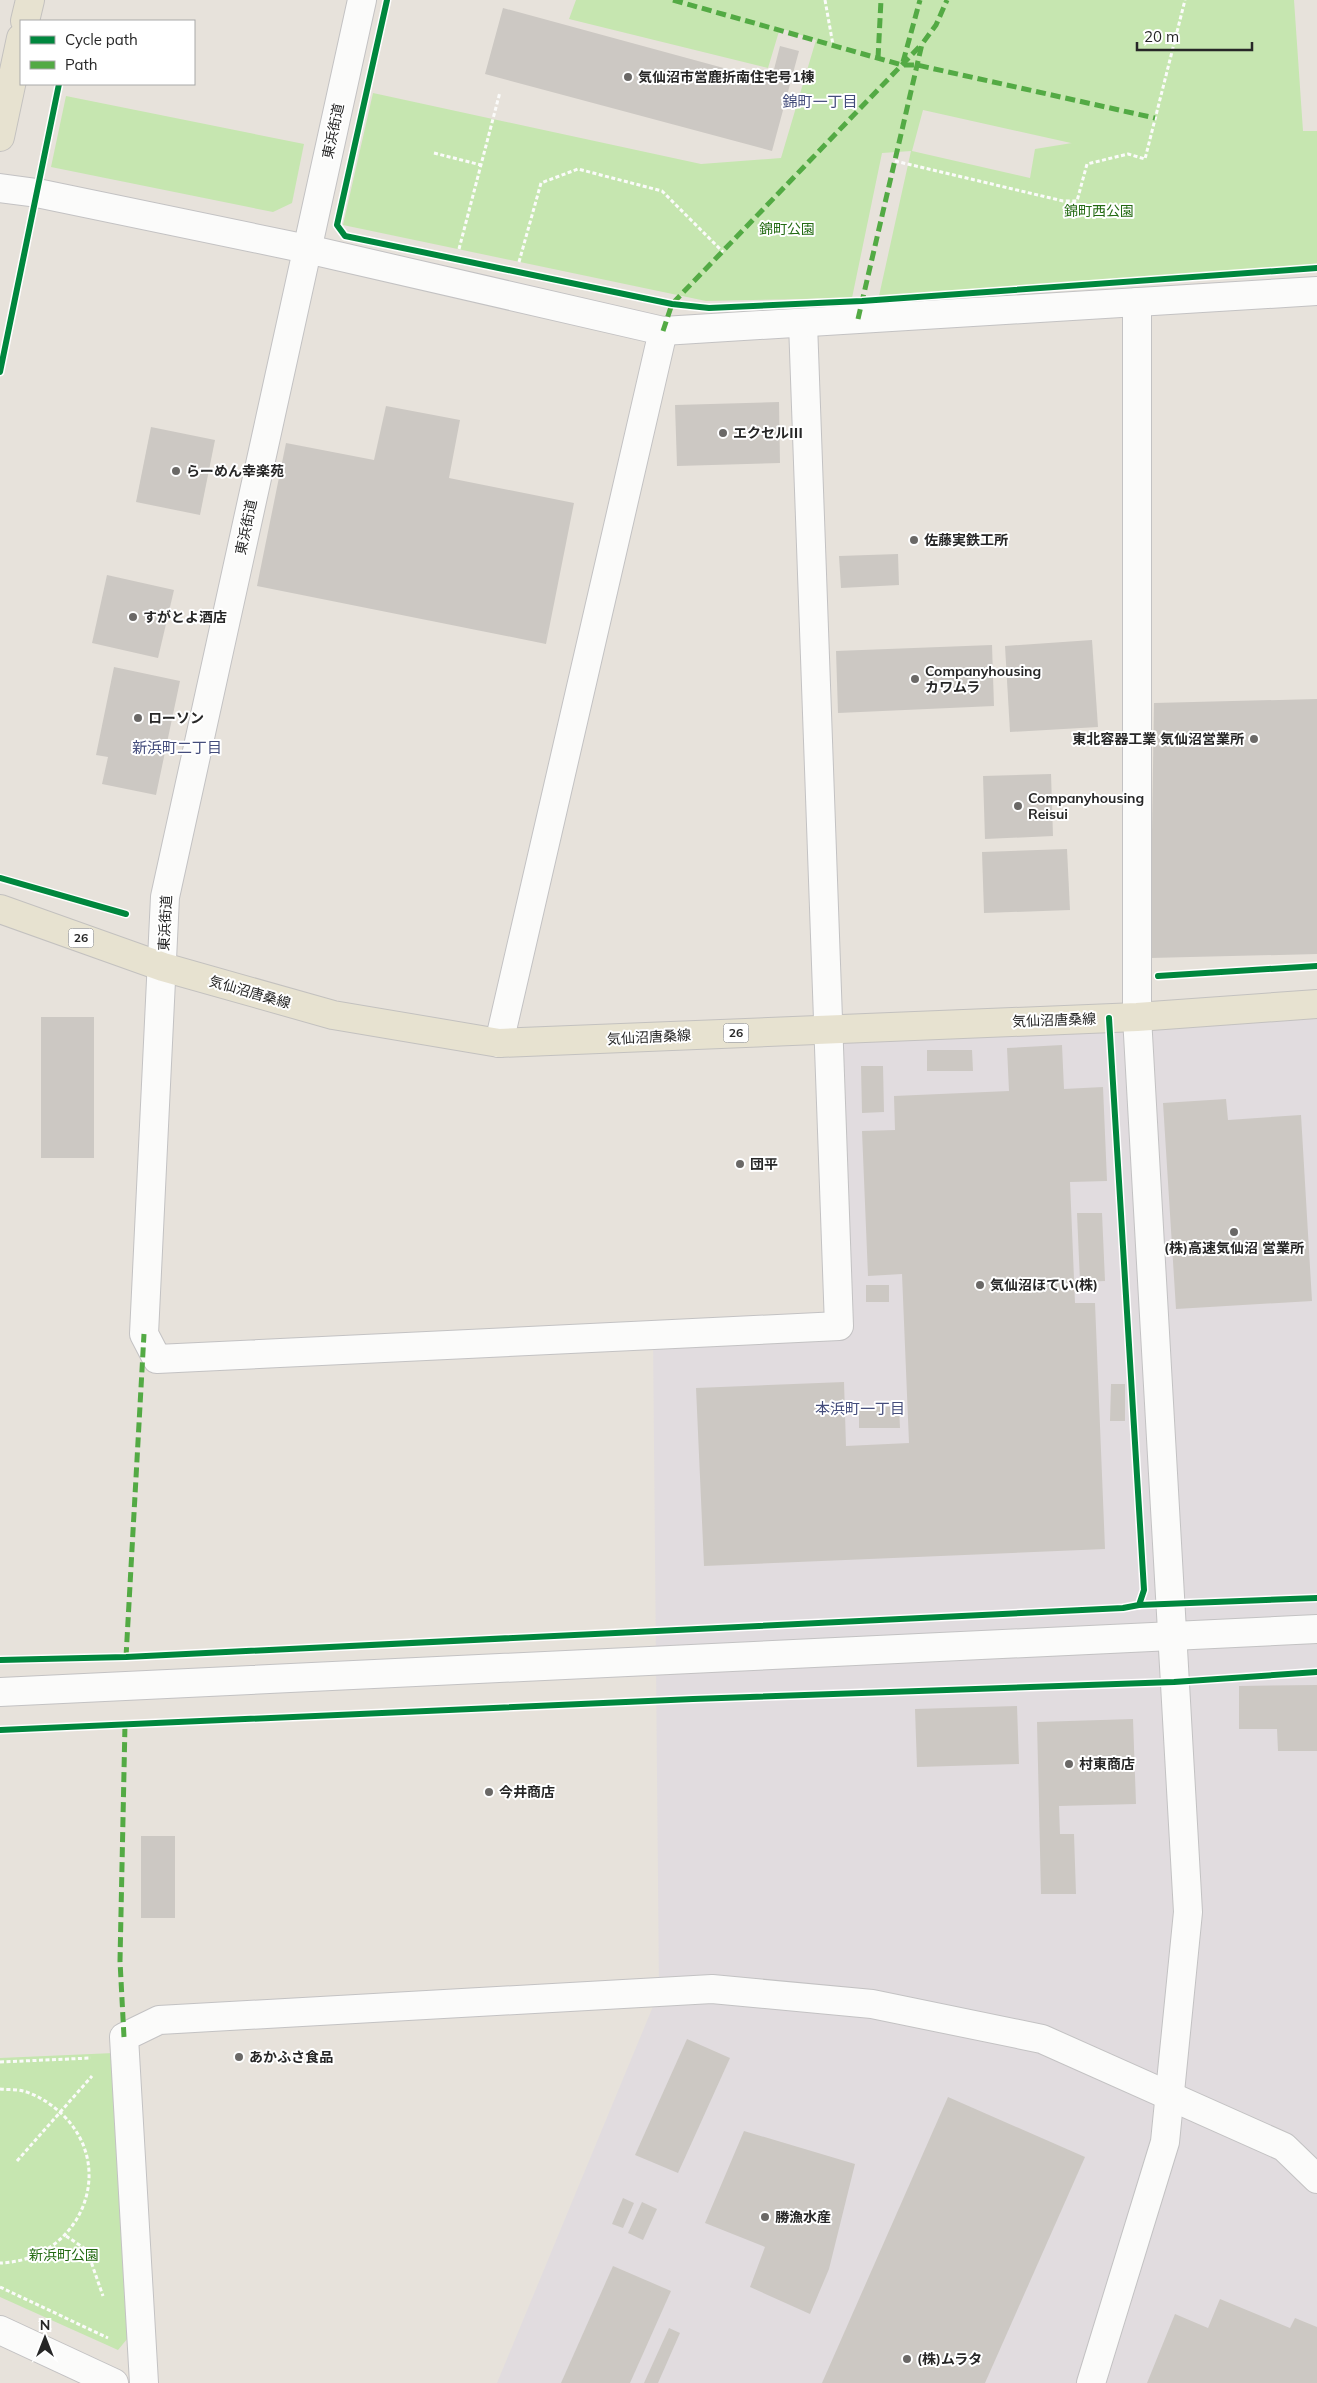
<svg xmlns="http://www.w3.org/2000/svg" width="1317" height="2383" viewBox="0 0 1317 2383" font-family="Mulish,'Noto Sans JP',sans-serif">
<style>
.industrial{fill:#e1dcdf}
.green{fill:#c6e6b0;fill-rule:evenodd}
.building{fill:#ccc8c3}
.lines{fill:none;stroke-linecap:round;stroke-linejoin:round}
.minor-casing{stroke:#c3c2c3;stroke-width:30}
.major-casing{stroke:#c3c1bf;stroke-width:30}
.path{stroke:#fbfbfa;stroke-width:3;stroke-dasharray:4 2.5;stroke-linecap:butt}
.minor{stroke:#fbfbfa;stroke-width:28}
.major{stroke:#e7e2d0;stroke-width:28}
.quiet{stroke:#53aa44;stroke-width:5;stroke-dasharray:10 5;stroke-linecap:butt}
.cycleway-casing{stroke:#fff;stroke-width:9}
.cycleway{stroke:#00873e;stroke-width:6}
.poi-dot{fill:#6a6866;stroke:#fff;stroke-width:2}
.labels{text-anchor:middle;stroke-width:4;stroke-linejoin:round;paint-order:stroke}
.shield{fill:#fff;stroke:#686868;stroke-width:1}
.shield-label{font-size:12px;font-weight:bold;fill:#272727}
.poi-label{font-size:14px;font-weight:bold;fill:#272727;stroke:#fff;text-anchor:start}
.street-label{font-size:14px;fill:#272727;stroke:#fff}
.park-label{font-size:14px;fill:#236a12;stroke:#fff}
.neighbourhood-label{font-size:15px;fill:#444d7c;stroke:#fff}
</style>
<rect width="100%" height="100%" fill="#e7e2db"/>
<polygon class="industrial" points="1317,1004 1317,2383 497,2383 659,1992 653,1334 839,1325 828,1029"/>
<g class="green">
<path d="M576,0H1294L1303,131H1317V264L879,296L911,151L882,153L852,298L706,301L343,225L373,93L701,164L781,158L816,40L780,28L768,68L569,19ZM923,110L1071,143H1072L1035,149L1030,178L912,151Z"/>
<polygon points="66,96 304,144 292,203 273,212 51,167"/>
<polygon points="114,2053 132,2333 118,2350 0,2297 0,2058"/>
</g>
<g class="building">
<polygon points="503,8 771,81 780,46 799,51 772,151 485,74"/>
<polygon points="779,402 780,463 677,466 675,405"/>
<polygon points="386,406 460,420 449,478 574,503 546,644 257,586 286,443 374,460"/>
<polygon points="151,427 215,440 200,515 136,502"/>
<polygon points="898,554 899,585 841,588 839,556"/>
<polygon points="107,575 174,590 158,658 92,643"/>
<polygon points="1092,640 1098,727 1010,732 1005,646"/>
<polygon points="992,645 994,706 838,713 836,651"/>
<polygon points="114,667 180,681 156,795 102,784 108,757 96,755"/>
<polygon points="1317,699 1317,954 1150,958 1154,703"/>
<polygon points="1051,774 1053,836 985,839 983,776"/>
<polygon points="1067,849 1070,910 984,913 982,852"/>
<rect x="41" y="1017" width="53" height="141"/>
<polygon points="1062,1045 1064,1089 1103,1087 1107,1181 1070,1182 1075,1303 1095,1303 1105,1549 704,1566 696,1388 844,1382 846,1446 909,1443 902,1274 868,1276 862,1131 895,1130 894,1096 1009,1091 1007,1048"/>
<polygon points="927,1050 972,1050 973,1071 927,1071"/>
<polygon points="861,1066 883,1066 884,1112 862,1113"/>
<polygon points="1226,1099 1228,1120 1301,1115 1312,1301 1176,1309 1163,1103"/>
<polygon points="1077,1213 1102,1213 1105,1281 1080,1282"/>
<rect x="866" y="1285" width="23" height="17"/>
<polygon points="1111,1384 1125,1384 1125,1421 1110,1421"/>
<polygon points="859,1407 899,1407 900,1428 859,1428"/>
<polygon points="1317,1685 1317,1751 1278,1751 1277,1729 1239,1729 1239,1686"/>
<polygon points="1017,1706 1019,1764 917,1767 915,1709"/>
<polygon points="1133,1719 1136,1804 1059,1806 1060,1834 1074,1834 1076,1894 1041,1894 1037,1722"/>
<rect x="141" y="1836" width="34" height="82"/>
<polygon points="687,2039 730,2058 678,2173 635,2155"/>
<polygon points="948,2097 1085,2157 985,2383 822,2383"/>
<polygon points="744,2131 855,2164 829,2269 810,2314 750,2287 765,2247 705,2223"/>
<polygon points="623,2198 634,2203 623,2228 612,2224"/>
<polygon points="642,2202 657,2209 643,2240 628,2233"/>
<polygon points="613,2266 671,2291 630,2383 561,2383"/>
<polygon points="1220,2299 1290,2328 1295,2318 1317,2327 1317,2383 1147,2383 1175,2314 1208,2328"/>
<polygon points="669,2328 680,2333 658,2383 644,2383"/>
</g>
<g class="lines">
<g class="minor-casing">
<g id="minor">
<polyline points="362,0 165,897 144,1334 157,1359 839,1326 803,323"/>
<polyline points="0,188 37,193 307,249 663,331 1317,291"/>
<polyline points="499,1043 663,331"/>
<polyline points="0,1692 1317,1629"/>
<polyline points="0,2330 114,2383"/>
<polyline points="144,2383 124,2037 159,2020 712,1989 872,2004 1042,2039 1284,2147 1317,2179"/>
<polyline points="1091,2383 1165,2142 1188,1912 1137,1017 1137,302"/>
</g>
</g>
<g class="major-casing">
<g id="major">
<polyline points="25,21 30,0"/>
<polyline points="0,137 21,38"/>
<polyline points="0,909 163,967 333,1015 499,1043 1137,1017 1317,1004"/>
</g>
</g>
<g class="path">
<polyline points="825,0 833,45"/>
<polyline points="434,153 481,165"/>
<polyline points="895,161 1063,201 1077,201 1087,164 1128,154 1145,159 1185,0"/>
<polyline points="459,249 500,92"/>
<polyline points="519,262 541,183 578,169 662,191 723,252"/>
<polyline points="0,2062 91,2058"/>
<path d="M0,2089C7,2090 16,2089 23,2091C38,2095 51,2104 62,2114C120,2170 78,2261 0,2263"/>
<polyline points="17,2161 92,2076"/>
<polyline points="66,2236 87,2250 103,2296"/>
<polyline points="0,2287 108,2338"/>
</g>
<use href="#minor" class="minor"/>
<use href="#major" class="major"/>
<g class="quiet">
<polyline points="673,0 902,65 917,65 1155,118"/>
<polyline points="878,58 881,0"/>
<polyline points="903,62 920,0"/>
<polyline points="858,319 922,44 936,25 947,0"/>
<polyline points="663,331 672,304 922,44"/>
<polyline points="126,1657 144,1334"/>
<polyline points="124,2037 120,1961 125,1724"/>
</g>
<g class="cycleway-casing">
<g id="cycleway">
<polyline points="387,0 337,225 345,236 672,304 709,308 862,301 1317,268"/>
<polyline points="0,372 59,84"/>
<polyline points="0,878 126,914"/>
<polyline points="1158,976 1317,966"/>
<polyline points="1139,1605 1317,1598"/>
<polyline points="0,1660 126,1657 1123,1608 1139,1605 1144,1590 1109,1018"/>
<polyline points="0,1730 693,1699 1174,1682 1317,1672"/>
</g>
</g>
<use href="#cycleway" class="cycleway"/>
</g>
<g class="poi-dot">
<circle cx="628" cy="77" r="5"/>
<circle cx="723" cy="433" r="5"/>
<circle cx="176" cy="471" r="5"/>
<circle cx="914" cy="540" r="5"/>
<circle cx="133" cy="617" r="5"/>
<circle cx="915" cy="679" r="5"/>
<circle cx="138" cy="718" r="5"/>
<circle cx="1254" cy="739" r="5"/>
<circle cx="1018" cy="806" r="5"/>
<circle cx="740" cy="1164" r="5"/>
<circle cx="1234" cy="1232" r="5"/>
<circle cx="980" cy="1285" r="5"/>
<circle cx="1069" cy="1764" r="5"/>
<circle cx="489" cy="1792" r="5"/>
<circle cx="239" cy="2057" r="5"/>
<circle cx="765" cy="2217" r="5"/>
<circle cx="907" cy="2359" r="5"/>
</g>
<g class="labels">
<g class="shield">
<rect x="68.5" y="928.5" width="25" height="19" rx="4"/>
<rect x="723.5" y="1023.5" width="25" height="19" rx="4"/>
</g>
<g class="shield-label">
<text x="81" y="942">26</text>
<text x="736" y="1037">26</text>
</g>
<g class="poi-label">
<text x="638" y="82">気仙沼市営鹿折南住宅号1棟</text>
<text x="733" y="438">エクセルⅢ</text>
<text x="186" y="476">らーめん幸楽苑</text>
<text x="924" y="545">佐藤実鉄工所</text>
<text x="143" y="622">すがとよ酒店</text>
<text x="925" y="676">Companyhousing<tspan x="925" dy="16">カワムラ</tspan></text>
<text x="148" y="723">ローソン</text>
<text x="1244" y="744" text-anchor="end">東北容器工業 気仙沼営業所</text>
<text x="1028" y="803">Companyhousing<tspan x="1028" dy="16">Reisui</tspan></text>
<text x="750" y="1169">団平</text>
<text x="1234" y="1253" text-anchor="middle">(株)高速気仙沼 営業所</text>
<text x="990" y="1290">気仙沼ほてい(株)</text>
<text x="1079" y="1769">村東商店</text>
<text x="499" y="1797">今井商店</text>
<text x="249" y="2062">あかふさ食品</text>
<text x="775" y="2222">勝漁水産</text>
<text x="917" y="2364">(株)ムラタ</text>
</g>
<g class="street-label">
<text transform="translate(333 131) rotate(-78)" y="5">東浜街道</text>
<text transform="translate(246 527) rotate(-78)" y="5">東浜街道</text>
<text transform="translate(165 923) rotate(-87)" y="5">東浜街道</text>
<text transform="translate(250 992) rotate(16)" y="5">気仙沼唐桑線</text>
<text transform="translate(1054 1020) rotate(-2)" y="5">気仙沼唐桑線</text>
<text transform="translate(649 1037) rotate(-3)" y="5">気仙沼唐桑線</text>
</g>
<g class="park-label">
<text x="1099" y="216">錦町西公園</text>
<text x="787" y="234">錦町公園</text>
<text x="64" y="2260">新浜町公園</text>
</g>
<g class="neighbourhood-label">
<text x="820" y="107">錦町一丁目</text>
<text x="177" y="753">新浜町二丁目</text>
<text x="860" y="1414">本浜町一丁目</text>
</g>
</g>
<rect x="20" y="20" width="175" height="65" fill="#ffffff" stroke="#a9a9a9"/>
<rect x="30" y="36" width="25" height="8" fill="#00873e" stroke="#a9a9a9"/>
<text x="65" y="45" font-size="15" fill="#272727">Cycle path</text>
<rect x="30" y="61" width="25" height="8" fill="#53aa44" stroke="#a9a9a9"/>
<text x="65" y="70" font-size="15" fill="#272727">Path</text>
<g transform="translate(45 2338)" stroke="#ffffff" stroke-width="4" paint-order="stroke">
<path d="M0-4L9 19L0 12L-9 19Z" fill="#272727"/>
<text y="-8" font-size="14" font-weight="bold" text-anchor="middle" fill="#272727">N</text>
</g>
<path d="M1137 42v8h115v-8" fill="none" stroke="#272727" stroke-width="2.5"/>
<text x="1144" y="42" font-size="15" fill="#272727" stroke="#ffffff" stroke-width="4" paint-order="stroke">20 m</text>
</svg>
